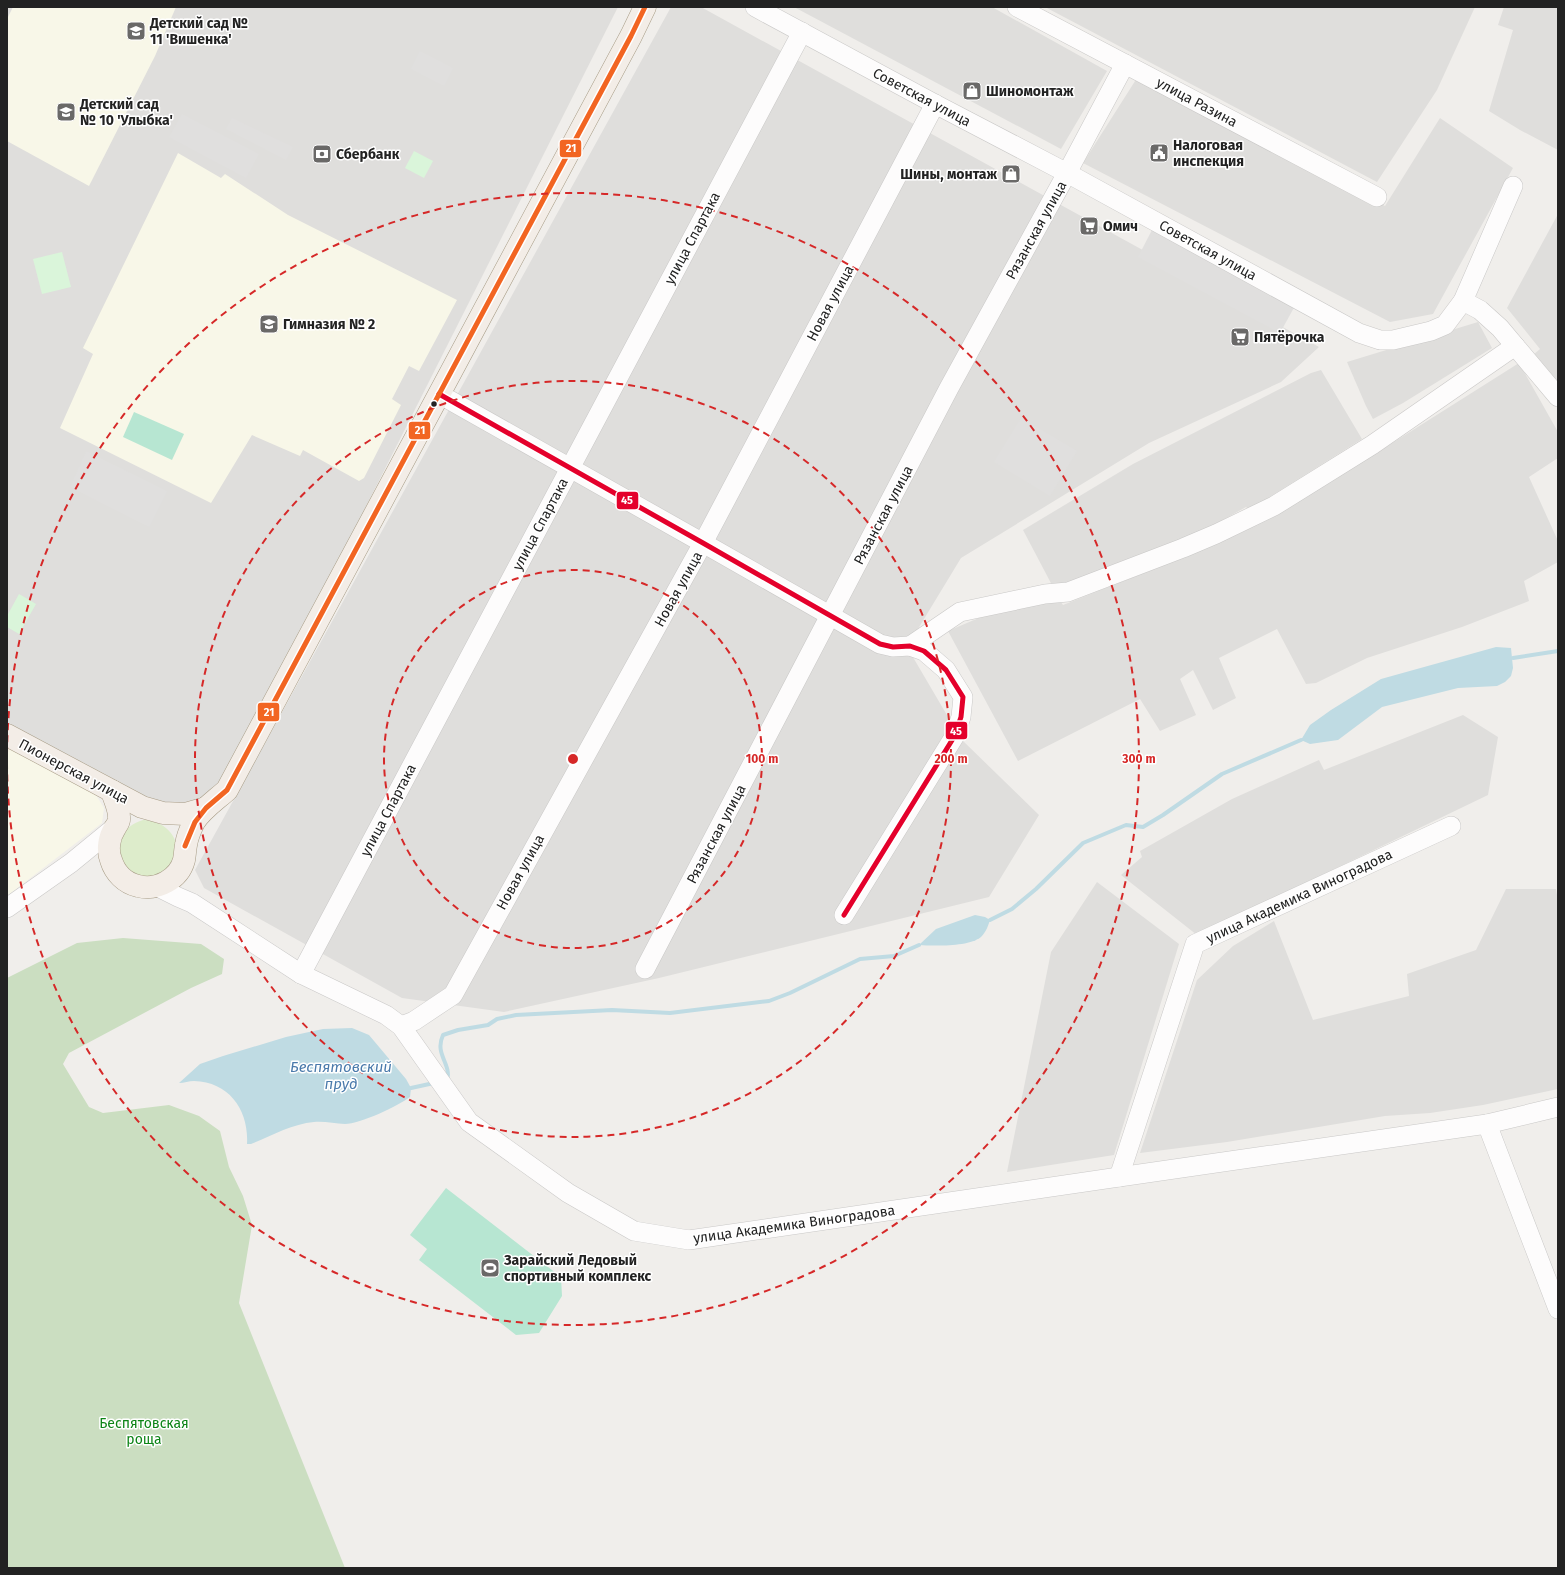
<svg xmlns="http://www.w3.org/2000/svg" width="1565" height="1575" viewBox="0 0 1565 1575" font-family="'Fira Sans',sans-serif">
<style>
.residential{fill:#dfdedc}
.education{fill:#f8f7e8}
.grass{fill:#ddeccb}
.forest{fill:#cbdec1}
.park{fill:#daf5da}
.pitch{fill:#b7e6d2}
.parking{fill:#e0dfde}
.water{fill:#bfdbe3}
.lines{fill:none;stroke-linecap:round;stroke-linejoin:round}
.stream{stroke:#bfdbe3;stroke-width:4}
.minor-casing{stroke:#c9c8c7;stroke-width:20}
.major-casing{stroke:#a79c86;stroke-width:23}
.minor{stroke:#fdfcfc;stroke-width:19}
.major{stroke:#f3ede7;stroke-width:22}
.bus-1-casing{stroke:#fff;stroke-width:8}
.bus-2-casing{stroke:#fff;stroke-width:8}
.bus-1{stroke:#e4002b;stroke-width:5}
.bus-2{stroke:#f26522;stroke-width:5}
.ring{fill:none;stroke:#d62828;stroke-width:2;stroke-dasharray:7 5}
.bus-dot{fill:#222;stroke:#fff;stroke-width:1.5}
.labels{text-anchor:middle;stroke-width:3;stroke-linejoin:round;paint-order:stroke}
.poi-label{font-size:14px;font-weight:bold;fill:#222;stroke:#fff;text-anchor:start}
.street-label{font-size:14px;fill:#222;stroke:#fff}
.park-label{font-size:14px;fill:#0c8416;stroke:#fff}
.water-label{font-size:15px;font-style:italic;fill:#4a7aab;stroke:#fff}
.centre{fill:#d62828;stroke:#fff;stroke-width:2}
.ring-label{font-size:12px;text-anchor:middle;font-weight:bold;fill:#d62828;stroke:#fff;stroke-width:3;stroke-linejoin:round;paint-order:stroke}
.line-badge{stroke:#fff;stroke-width:1.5}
.badge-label{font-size:11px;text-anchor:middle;font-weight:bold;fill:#fff}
</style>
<rect width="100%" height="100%" fill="#f0eeeb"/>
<g class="residential">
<polygon points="7,7 618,7 224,788 204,803 162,809 7,729"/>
<polygon points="671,7 701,7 1319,347 1281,382 1149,443 961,558 907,647 961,739 1039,815 989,897 659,978 504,1012 402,998 204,888 195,870"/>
<polygon points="794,7 992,7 1107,71 1061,149"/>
<polygon points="1045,7 1475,7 1437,90 1377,182"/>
<polygon points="1504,7 1558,7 1558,150 1520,130 1489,111 1513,30 1498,25"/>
<polygon points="1137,78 1385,206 1440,118 1513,168 1433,314 1390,322 1083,163"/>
<polygon points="1558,214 1558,383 1533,355 1540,349 1507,308"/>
<polygon points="1478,322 1492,348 1403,403 1373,419 1366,406 1347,362"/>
<polygon points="1519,363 1558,432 1558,458 1529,477 1558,541 1558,562 1524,581 1529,601 1462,627 1367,658 1316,683 1306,684 1277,629 1219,658 1236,698 1213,710 1193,670 1180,679 1196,715 1160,731 1140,699 1018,761 948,631 1000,609 1058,598 1063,605 1187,556 1386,447"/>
<polygon points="1321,370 1362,439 1249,510 1246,507 1205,530 1068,587 1053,587 1023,530 1133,464 1311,373"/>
<polygon points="1463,715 1498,737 1488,795 1197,935 1121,875 1142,857 1140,851 1232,799 1319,760 1324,770"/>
<polygon points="1097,882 1179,944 1114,1155 1007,1172 1051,952"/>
<polygon points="1506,889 1556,889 1558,901 1558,1089 1483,1105 1430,1113 1385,1116 1227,1142 1140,1153 1197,980 1233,946 1274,921 1313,1020 1409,996 1407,974 1476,950"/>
</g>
<g class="education">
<polygon points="13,7 176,7 155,56 89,186 7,141 7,19"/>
<polygon points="178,153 221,178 225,174 288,215 457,300 419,371 409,366 392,399 401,405 364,478 359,481 303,450 300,456 252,435 211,503 60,428 93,354 83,348"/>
<polygon points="7,745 93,790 104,808 102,823 7,896"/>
</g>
<path class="grass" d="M143,820C167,820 187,843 170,865C168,868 165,873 162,874C159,876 153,876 150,877C143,878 133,876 127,870C125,869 124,865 122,862C112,843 123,826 143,820Z"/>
<polygon class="forest" points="123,938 201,944 224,959 222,974 191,988 69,1053 63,1064 89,1107 103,1113 169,1105 199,1116 220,1131 229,1167 243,1196 252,1225 239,1303 345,1568 7,1568 7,978 77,943"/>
<g class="park">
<polygon points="414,151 433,161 424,178 405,168"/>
<polygon points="62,252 71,287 42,294 33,259"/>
<polygon points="19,594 36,604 19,634 7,627 7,616"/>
</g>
<g class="pitch">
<polygon points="134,412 184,434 172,460 123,437"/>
<polygon points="446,1188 561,1277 562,1296 539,1333 516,1335 419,1260 427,1249 410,1235"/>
</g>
<g class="parking">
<polygon points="420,51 453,68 444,86 411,69"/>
<polygon points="182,114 259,154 246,178 169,137"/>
<polygon points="232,118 293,147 286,160 226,129"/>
<polygon points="1153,228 1296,304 1280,333 1138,257"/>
<polygon points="1021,418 1077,451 1050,496 994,462"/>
<polygon points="86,451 167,491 149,527 70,487"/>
</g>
<g class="water">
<polygon points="1496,647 1511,648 1513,668 1511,676 1505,682 1497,686 1458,688 1382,707 1338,740 1310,744 1301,740 1310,725 1331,710 1381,679"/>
<path d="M975,915L985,917L990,920C988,926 986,932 981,937C969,947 934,946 919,945L936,929Z"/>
<path d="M352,1028L369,1035L406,1079L411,1088L410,1097C398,1106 360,1124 345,1124C335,1124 325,1121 314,1122C292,1124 271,1136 251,1144H247C249,1111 230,1082 194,1081C189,1081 184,1083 179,1083L200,1064L223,1056L286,1037L323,1029Z"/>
</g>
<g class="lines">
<g class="stream">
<polyline points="1513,658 1558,651"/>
<polyline points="990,920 1012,909 1036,889 1083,843 1126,825 1143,827 1163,815 1222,774 1301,740"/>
<path d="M447,1081C452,1063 434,1055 443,1035L458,1030L488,1025L497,1019L516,1015L612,1010L670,1013L769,1001L790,993L860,959L894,956L919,945"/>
<polyline points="411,1088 434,1083"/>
</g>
<g class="minor-casing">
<g id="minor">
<polyline points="755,7 935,104 1067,173 1359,333 1380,340 1393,340 1431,331 1445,325 1463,301 1513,186"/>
<polyline points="1017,7 1377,197"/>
<polyline points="1463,301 1480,310 1500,328 1558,397"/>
<polyline points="439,394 703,543 880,644 893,647 910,646 924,651 946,670 963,697 961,717 954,737 844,915"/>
<polyline points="910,646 960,612 1045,594 1068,592 1183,548 1216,534 1274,506 1372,445 1515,346"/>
<polyline points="156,886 178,897 192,903 301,974 386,1015 401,1026 469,1122 568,1193 634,1231 689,1240 1119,1177 1487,1124 1558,1107"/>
<polyline points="7,908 71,863 115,827"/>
<polyline points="645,969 949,388 1067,173 1125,64"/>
<polyline points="301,974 802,32"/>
<polyline points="401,1026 414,1021 453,995 703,543 935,104"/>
<polyline points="1487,1124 1558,1309"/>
<polyline points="1119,1177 1195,944 1451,826"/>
</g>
</g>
<g class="major-casing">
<g id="major">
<polyline points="7,735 142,807 163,813 185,814 206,808"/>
<path d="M112,791C114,799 119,808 119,817C120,822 117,824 115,828C109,837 107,850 111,860C115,873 125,883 138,886C157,891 179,879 184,860C185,855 185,850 186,845C187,838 191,828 194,822C202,809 216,800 227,790L631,36L645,7"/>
</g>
</g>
<use href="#minor" class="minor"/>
<use href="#major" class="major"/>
<g class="bus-1-casing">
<polyline id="bus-1" points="439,394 703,543 880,644 893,647 910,646 924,651 946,670 963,697 961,717 954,737 844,915"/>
</g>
<g class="bus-2-casing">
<polyline id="bus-2" points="185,846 195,822 206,808 227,790 631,36 645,7"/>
</g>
<use href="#bus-1" class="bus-1"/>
<use href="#bus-2" class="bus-2"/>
</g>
<g class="ring">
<circle cx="573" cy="759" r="189"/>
<circle cx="573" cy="759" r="378"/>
<path d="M7 754A566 566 0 1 1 7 764"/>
</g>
<defs>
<g id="school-square" transform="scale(1)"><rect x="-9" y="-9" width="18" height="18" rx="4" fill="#6a6968" stroke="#fff"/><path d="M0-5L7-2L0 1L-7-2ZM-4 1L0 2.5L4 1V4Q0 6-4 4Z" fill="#fff"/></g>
<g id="shop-square" transform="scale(1)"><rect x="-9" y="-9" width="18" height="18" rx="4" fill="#6a6968" stroke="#fff"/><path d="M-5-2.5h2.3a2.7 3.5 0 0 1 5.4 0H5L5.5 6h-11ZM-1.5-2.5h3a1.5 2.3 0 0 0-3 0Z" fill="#fff"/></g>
<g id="civic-square" transform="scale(1)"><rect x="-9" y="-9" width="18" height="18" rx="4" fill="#6a6968" stroke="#fff"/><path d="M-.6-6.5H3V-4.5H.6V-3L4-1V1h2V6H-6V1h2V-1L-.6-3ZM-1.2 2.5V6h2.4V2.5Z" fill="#fff"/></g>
<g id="bank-square" transform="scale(1)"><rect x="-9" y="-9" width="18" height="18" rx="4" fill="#6a6968" stroke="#fff"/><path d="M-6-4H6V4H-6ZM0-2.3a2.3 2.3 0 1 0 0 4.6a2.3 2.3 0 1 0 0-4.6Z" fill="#fff"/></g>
<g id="supermarket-square" transform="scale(1)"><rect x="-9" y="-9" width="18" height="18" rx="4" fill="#6a6968" stroke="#fff"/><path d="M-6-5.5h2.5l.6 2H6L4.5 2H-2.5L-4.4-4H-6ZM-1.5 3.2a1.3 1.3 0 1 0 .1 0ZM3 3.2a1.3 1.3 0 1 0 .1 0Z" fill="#fff"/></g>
<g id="stadium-square" transform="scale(1)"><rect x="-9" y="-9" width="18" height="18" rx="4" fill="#6a6968" stroke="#fff"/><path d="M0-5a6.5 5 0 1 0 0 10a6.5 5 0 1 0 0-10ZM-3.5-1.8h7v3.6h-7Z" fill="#fff"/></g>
</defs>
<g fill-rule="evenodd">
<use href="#school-square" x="136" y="31"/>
<use href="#shop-square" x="972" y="91"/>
<use href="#school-square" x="66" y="112"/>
<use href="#civic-square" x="1159" y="153"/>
<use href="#bank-square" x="322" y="154"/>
<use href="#shop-square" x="1011" y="174"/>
<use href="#supermarket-square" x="1089" y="226"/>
<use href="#school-square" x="269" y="324"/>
<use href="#supermarket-square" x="1240" y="337"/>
<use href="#stadium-square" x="490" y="1268"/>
</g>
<circle class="bus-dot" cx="434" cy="404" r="3.5"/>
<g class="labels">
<g class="poi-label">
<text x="150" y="28">Детский сад №<tspan x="150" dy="16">11 'Вишенка'</tspan></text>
<text x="986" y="96">Шиномонтаж</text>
<text x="80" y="109">Детский сад<tspan x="80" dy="16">№ 10 'Улыбка'</tspan></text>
<text x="1173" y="150">Налоговая<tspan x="1173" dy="16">инспекция</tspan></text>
<text x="336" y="159">Сбербанк</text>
<text x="997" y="179" text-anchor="end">Шины, монтаж</text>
<text x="1103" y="231">Омич</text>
<text x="283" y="329">Гимназия № 2</text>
<text x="1254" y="342">Пятёрочка</text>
<text x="504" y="1265">Зарайский Ледовый<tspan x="504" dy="16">спортивный комплекс</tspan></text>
</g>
<g class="street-label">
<text transform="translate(922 97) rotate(28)" y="5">Советская улица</text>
<text transform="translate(1197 102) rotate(28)" y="5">улица Разина</text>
<text transform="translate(1036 230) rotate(-61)" y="5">Рязанская улица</text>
<text transform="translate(692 238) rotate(-62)" y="5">улица Спартака</text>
<text transform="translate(1208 250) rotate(29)" y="5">Советская улица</text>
<text transform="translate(830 303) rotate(-62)" y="5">Новая улица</text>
<text transform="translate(883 515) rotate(-62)" y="5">Рязанская улица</text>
<text transform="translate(540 524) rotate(-62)" y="5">улица Спартака</text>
<text transform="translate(678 589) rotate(-61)" y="5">Новая улица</text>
<text transform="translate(74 771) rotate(28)" y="5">Пионерская улица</text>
<text transform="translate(388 810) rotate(-62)" y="5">улица Спартака</text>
<text transform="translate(716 834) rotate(-62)" y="5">Рязанская улица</text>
<text transform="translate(520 872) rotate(-61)" y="5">Новая улица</text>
<text transform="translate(1299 896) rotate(-25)" y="5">улица Академика Виноградова</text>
<text transform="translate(794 1224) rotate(-8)" y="5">улица Академика Виноградова</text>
</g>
<g class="park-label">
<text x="144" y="1428">Беспятовская<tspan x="144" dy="16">роща</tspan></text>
</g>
<g class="water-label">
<text x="341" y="1072">Беспятовский<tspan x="341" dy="17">пруд</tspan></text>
</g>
</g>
<circle cx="573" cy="759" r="6" class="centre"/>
<g class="ring-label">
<text x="762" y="763">100 m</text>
<text x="951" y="763">200 m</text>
<text x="1139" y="763">300 m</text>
</g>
<g class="line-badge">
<rect x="559" y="139" width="23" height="19" rx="4" fill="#f26522"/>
<rect x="408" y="421" width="23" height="19" rx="4" fill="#f26522"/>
<rect x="616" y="491" width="23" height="19" rx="4" fill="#e4002b"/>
<rect x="257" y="702" width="23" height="20" rx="4" fill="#f26522"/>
<rect x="945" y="721" width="23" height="19" rx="4" fill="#e4002b"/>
</g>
<g class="badge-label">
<text x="571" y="152">21</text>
<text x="420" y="434">21</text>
<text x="627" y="504">45</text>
<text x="269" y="716">21</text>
<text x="956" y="735">45</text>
</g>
<rect width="1565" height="1575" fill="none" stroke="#222222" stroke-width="16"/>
</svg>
